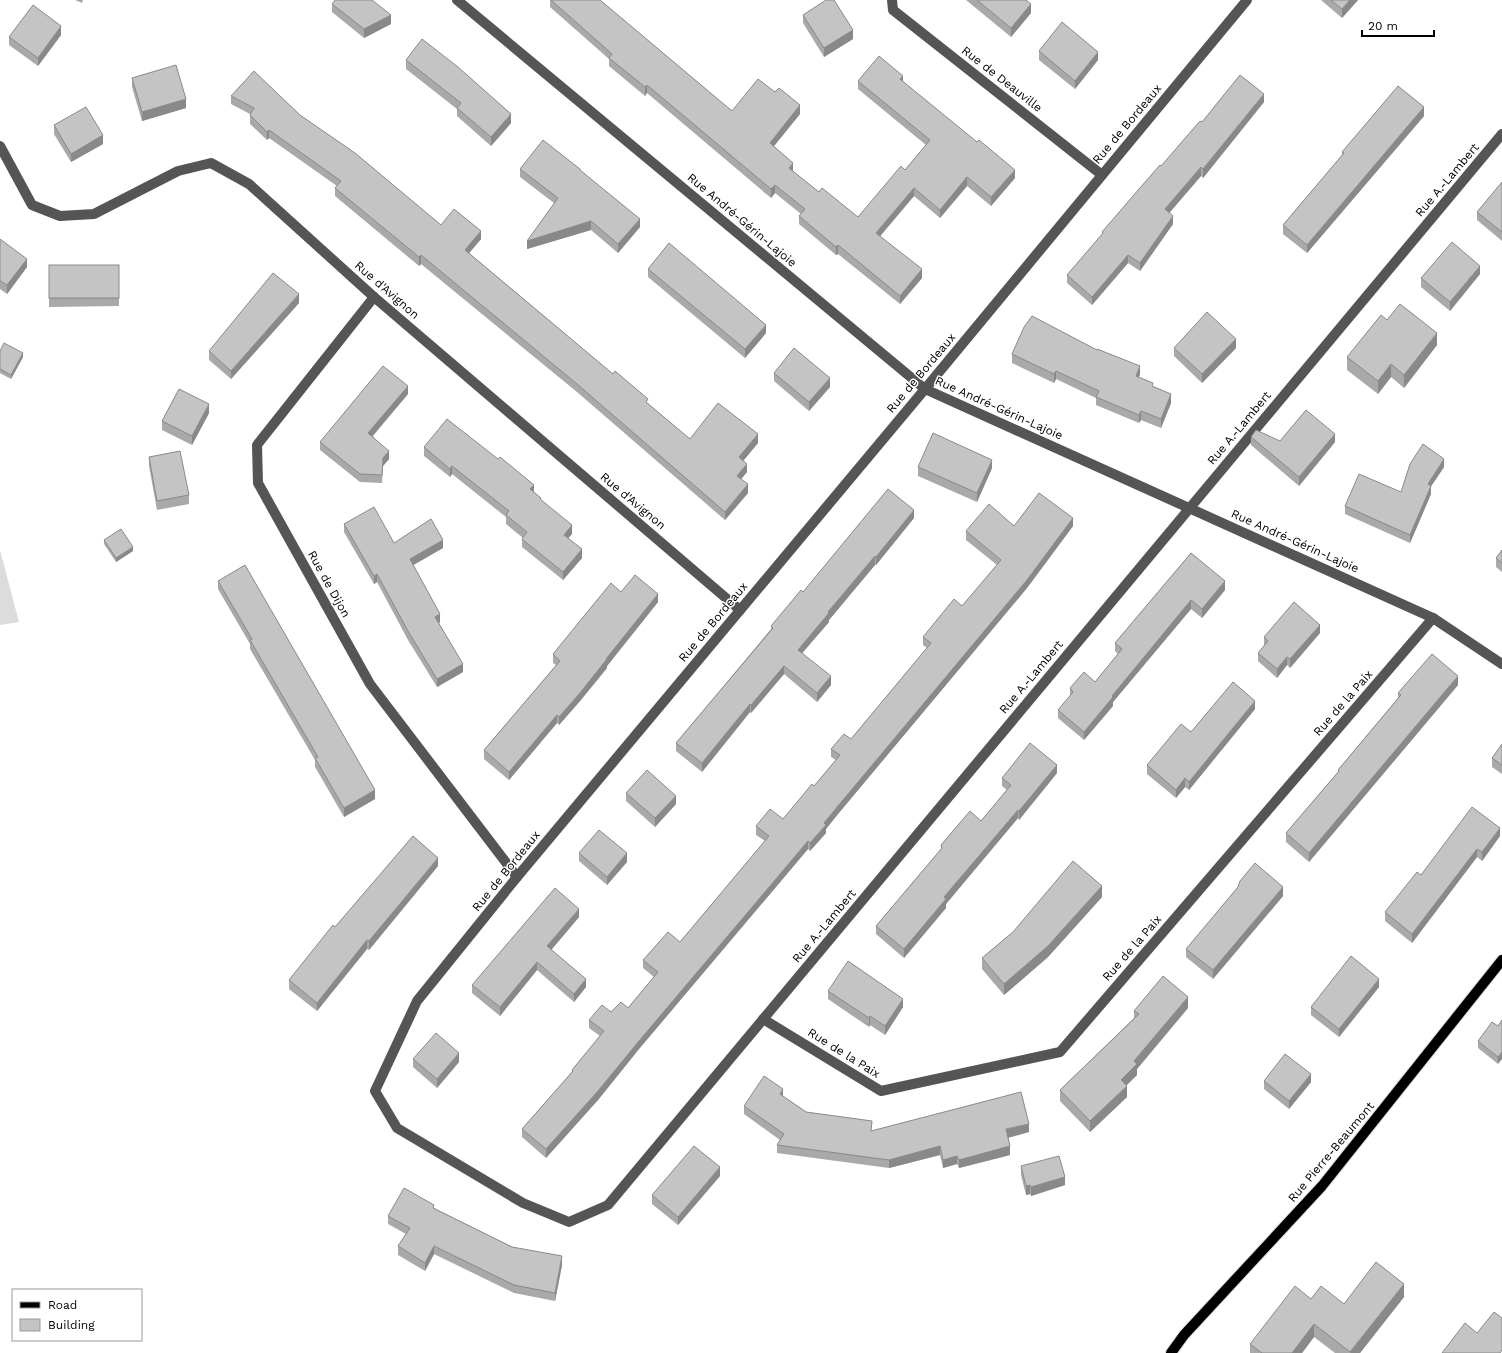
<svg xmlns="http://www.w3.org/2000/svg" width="1502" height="1353" viewBox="0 0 1502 1353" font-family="'Work Sans',sans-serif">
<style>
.green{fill:#dcdcdc}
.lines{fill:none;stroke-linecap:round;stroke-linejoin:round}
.major-casing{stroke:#dbdbdb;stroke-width:12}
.minor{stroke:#555;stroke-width:10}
.major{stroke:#000;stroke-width:10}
.wall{fill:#a9a9a9}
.shaded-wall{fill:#898989}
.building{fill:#c4c4c4;stroke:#898989}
.labels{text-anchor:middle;stroke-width:3;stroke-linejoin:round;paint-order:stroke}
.street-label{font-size:12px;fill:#000;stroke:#fff}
</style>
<rect width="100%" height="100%" fill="#fff"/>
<polygon class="green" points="0,550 19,622 0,625"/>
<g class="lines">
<g class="major-casing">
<polyline id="major" points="1171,1353 1184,1335 1322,1186 1502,960"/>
</g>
<g class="minor">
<polyline points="457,0 925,389 1433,618 1502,664"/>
<polyline points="892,0 893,10 1102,175"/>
<polyline points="1247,0 925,389 517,877 417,1001 375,1091 397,1128 523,1203 569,1222 608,1205 1502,134"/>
<polyline points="0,146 32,205 60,216 94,214 178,171 211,163 249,184 374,297 740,610"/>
<polyline points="374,297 257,445 258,483 370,684 517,877"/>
<polyline points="763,1019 881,1091 1060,1052 1433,618"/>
</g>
<use href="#major" class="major"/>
</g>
<g class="wall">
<polygon points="75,0 83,0 82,3"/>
<polygon points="550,0 600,0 732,111 800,114 774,146 793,171 793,172 819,192 858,217 905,170 926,145 858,89 858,81 903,82 1015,178 991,206 967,186 940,218 914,196 880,236 922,278 900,304 838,254 836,255 799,224 799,216 801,214 775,193 771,198 647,93 645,96 609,66 609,59 550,7"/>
<polygon points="966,0 1026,0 1031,13 1011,37"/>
<polygon points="1321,0 1358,0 1342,18"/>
<polygon points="332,4 391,24 364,38 332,12"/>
<polygon points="803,15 853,39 824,57 803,23"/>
<polygon points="61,35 38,66 9,45 9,37"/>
<polygon points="1039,51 1098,60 1075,89 1039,60"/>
<polygon points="406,60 511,123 491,146 457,116 457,109 406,69"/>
<polygon points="132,78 186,108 142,121 132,87"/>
<polygon points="231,96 300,115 441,225 481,239 469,253 690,439 758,443 743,461 747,472 741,479 748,493 725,520 577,392 421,264 419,266 335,196 335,188 337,186 269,138 267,140 250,124 250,114 231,104"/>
<polygon points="1264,102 1203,178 1201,176 1169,213 1173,224 1140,271 1128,263 1092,305 1067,283 1067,275 1102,235 1102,232 1202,122"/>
<polygon points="1424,116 1307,253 1283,234 1283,225 1342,155 1342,152"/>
<polygon points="54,125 103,144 71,162 54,134"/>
<polygon points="520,169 580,170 640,227 618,253 591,230 527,249 554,203 520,177"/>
<polygon points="1502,182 1502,241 1477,220 1477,212"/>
<polygon points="0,239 27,267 7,294 0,289"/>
<polygon points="49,265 119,265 119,306 49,307"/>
<polygon points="648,269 766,333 745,358 648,277"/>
<polygon points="1480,274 1450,311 1421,287 1421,278"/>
<polygon points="299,303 231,379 209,360 209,351"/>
<polygon points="1387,320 1437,345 1404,388 1391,377 1378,394 1347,370 1347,357"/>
<polygon points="1174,348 1236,348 1202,383 1174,356"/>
<polygon points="0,351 23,357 11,379 0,373"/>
<polygon points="1012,354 1140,374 1139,377 1153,387 1171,403 1161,428 1141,420 1139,423 1096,405 1096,398 1056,379 1054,383 1012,363"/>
<polygon points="774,373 830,387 809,411 774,381"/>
<polygon points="408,394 373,436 389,459 383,466 382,483 360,482 320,450 320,442"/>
<polygon points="209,413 192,445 162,430 162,421"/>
<polygon points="1251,437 1280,441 1335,442 1299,486 1251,445"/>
<polygon points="424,447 534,492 572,534 568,538 582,558 563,580 522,547 522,539 523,538 506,524 506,517 452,474 450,477 424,456"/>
<polygon points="149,457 189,495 189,504 157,510 149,466"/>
<polygon points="918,467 992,468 977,502 918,476"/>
<polygon points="1444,467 1431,486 1431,494 1410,543 1345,514 1345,506 1401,492"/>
<polygon points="914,518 876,565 875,565 829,620 829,622 802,653 831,685 817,702 784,674 751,713 750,712 702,772 676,751 676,743 771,629 771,626 803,592"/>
<polygon points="344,524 394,543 443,548 413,565 440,622 439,623 463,672 437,687 408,640 377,582 374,584 344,532"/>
<polygon points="1014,526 1073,526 1027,588 838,814 826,829 826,833 810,851 808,849 639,1049 598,1100 546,1158 522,1137 522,1129 572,1072 572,1070 600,1036 589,1028 589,1020 611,1012 628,1008 654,977 643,968 643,960 680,942 765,841 756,835 756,826 783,819 814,786 836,760 831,757 831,749 851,739 927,648 923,645 923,637 962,606 997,565 966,540 966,531"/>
<polygon points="104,540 133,551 116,562 104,544"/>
<polygon points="1502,550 1502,572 1496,567 1496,558"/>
<polygon points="1191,553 1225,590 1202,618 1191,609 1113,702 1113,706 1084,740 1058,718 1058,710 1070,696 1070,688 1095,682 1118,654 1115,651 1115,643"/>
<polygon points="218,581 375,799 344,817 315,767 315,760 250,649 250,644 218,589"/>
<polygon points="621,592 658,602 607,666 607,668 580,701 559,725 557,723 509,780 484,759 484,750 556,665 553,663 553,654"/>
<polygon points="1320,633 1290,668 1287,665 1277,678 1258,661 1258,653 1264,646 1264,637"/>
<polygon points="1458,685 1309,862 1286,842 1286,833 1338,772 1338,770 1398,698 1398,693"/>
<polygon points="1255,709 1189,790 1185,787 1176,798 1147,774 1147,765 1191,732"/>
<polygon points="1502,744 1502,774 1492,767 1492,758"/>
<polygon points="1057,773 1019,820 1018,818 946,904 946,908 904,958 876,934 876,926 941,849 941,845 981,821 1007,790 1002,786 1002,778"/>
<polygon points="626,793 676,804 655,827 626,801"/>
<polygon points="1500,836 1482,861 1477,857 1412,943 1385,921 1385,912 1421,875"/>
<polygon points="579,853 627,862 607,885 579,861"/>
<polygon points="438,866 369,950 367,949 317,1011 289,989 289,980 335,927"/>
<polygon points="1283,896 1213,979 1186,957 1186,949"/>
<polygon points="1102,897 1048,957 1004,995 982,969 982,958 1013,932"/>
<polygon points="579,917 551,950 586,987 574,1002 537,970 500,1016 472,993 472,985"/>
<polygon points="1379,987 1339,1037 1311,1015 1311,1007"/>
<polygon points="828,991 903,1007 885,1035 870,1025 869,1027 828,999"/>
<polygon points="1188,1008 1137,1069 1137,1075 1126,1085 1127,1097 1090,1132 1060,1101 1060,1090 1134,1018 1134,1011"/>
<polygon points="1502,1020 1498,1064 1478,1048 1478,1041 1498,1026"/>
<polygon points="413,1059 459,1062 437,1088 413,1067"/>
<polygon points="1264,1081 1311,1082 1289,1109 1264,1089"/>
<polygon points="783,1096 806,1112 872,1131 1029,1132 1008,1138 1010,1155 959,1168 957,1164 943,1168 940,1155 889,1168 777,1153 777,1145 780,1140 744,1114 744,1106"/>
<polygon points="1021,1166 1065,1185 1031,1196 1030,1194 1026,1195 1021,1175"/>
<polygon points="720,1176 678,1225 652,1204 652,1195"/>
<polygon points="434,1208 512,1247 562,1265 555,1301 514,1293 434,1254 425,1271 398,1255 398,1246 406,1234 388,1224 388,1216"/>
<polygon points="1404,1297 1360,1353 1335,1353 1314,1337 1302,1353 1250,1353 1250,1344 1311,1299 1344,1304"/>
</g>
<g class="shaded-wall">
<polygon points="1350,0 1358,0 1342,18 1342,9"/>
<polygon points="1031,4 1031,13 1011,37 1011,28"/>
<polygon points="391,15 391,24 364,38 364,29"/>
<polygon points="61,26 61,35 38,66 38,58"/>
<polygon points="853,30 853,39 824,57 824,48"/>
<polygon points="1098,52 1098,60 1075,89 1075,81"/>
<polygon points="903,76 903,84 900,79"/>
<polygon points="647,85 647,93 645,96 645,87"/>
<polygon points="1264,94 1264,102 1203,178 1203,169"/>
<polygon points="186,99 186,108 142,121 142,112"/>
<polygon points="800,105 800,114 770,151 770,143"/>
<polygon points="1424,107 1424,116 1307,253 1307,245"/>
<polygon points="511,114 511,123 491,146 491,137"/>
<polygon points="269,130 269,138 267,140 267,132"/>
<polygon points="103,135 103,144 71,162 71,154"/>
<polygon points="793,163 793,171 789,177 789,168"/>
<polygon points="1201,167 1201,176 1165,218 1165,209"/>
<polygon points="1015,170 1015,178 991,206 991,197"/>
<polygon points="967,177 967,186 940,218 940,210"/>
<polygon points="775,185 775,193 771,198 771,189"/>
<polygon points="914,188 914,196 876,241 876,233"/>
<polygon points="1173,216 1173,224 1140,271 1140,263"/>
<polygon points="640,219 640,227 618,253 618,244"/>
<polygon points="591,221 591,230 527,249 527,241"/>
<polygon points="481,231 481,239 465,258 465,250"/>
<polygon points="838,245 838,254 836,255 836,247"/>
<polygon points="421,255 421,264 419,266 419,257"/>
<polygon points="1128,255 1128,263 1092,305 1092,297"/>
<polygon points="27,259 27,267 7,294 7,285"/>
<polygon points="1480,266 1480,274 1450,311 1450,302"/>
<polygon points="922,269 922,278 900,304 900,296"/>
<polygon points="299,294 299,303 231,379 231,371"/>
<polygon points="766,325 766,333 745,358 745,349"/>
<polygon points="1437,333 1437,345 1404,388 1404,375"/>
<polygon points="1236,339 1236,348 1202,383 1202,374"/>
<polygon points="23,353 23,357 11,379 11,375"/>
<polygon points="1391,364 1391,377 1378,394 1378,381"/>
<polygon points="1140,366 1140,374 1136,385 1136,376"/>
<polygon points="1056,371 1056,379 1054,383 1054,374"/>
<polygon points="830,378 830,387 809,411 809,402"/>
<polygon points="408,386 408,394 368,441 368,433"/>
<polygon points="1171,394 1171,403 1161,428 1161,419"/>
<polygon points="209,404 209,413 192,445 192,436"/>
<polygon points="1141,411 1141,420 1139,423 1139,415"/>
<polygon points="758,434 758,443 739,466 739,457"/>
<polygon points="1335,434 1335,442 1299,486 1299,477"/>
<polygon points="389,451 389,459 383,466 382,483 383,458"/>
<polygon points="1444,459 1444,467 1428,491 1428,484"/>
<polygon points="992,460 992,468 977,502 977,493"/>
<polygon points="747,464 747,472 737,484 737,476"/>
<polygon points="452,466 452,474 450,477 450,469"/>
<polygon points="748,484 748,493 725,520 725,512"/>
<polygon points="534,485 534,494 530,489"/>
<polygon points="1431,486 1431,494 1410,543 1410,535"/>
<polygon points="914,510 914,518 876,565 876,557"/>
<polygon points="1073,518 1073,526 1027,588 838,814 826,829 826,833 810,851 810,843 824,823"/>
<polygon points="572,525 572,534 564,543 564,535"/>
<polygon points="443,540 443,548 410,567 410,559"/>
<polygon points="133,547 133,551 116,562 116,558"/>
<polygon points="582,549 582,558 563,580 563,572"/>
<polygon points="875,556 875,565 829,620 829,622 798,658 798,650 828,612"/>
<polygon points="377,574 377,582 374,584 374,576"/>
<polygon points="1225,581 1225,590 1202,618 1202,609"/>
<polygon points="658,594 658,602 607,666 607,668 580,701 559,725 559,717"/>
<polygon points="1191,600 1191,609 1113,702 1113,706 1084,740 1084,732 1112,696"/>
<polygon points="440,614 440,622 435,625 435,617"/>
<polygon points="1320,625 1320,633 1290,668 1290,659"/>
<polygon points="1287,657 1287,665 1277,678 1277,669"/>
<polygon points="463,664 463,672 437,687 437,679"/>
<polygon points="784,666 784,674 751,713 751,705"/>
<polygon points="831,676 831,685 817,702 817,693"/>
<polygon points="1458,676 1458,685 1309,862 1309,853"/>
<polygon points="1255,701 1255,709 1189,790 1189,782"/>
<polygon points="750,704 750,712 702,772 702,763"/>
<polygon points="557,715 557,723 509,780 509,772"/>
<polygon points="1057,765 1057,773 1019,820 1019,811"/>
<polygon points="1185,778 1185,787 1176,798 1176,790"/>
<polygon points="375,790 375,799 344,817 344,808"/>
<polygon points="676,796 676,804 655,827 655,818"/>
<polygon points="1018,810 1018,818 946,904 946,908 904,958 904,949 944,897"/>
<polygon points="1500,828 1500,836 1482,861 1482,852"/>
<polygon points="808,841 808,849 639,1049 598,1100 546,1158 546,1149 639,1041"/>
<polygon points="1477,849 1477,857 1412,943 1412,934"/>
<polygon points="627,853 627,862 607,885 607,877"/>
<polygon points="438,858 438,866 369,950 369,941"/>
<polygon points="1102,886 1102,897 1048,957 1004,995 1004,984"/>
<polygon points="1283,887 1283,896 1213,979 1213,970"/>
<polygon points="579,909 579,917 547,955 547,946"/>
<polygon points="367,940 367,949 317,1011 317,1003"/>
<polygon points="537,962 537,970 500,1016 500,1007"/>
<polygon points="586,979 586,987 574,1002 574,994"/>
<polygon points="1379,979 1379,987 1339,1037 1339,1029"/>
<polygon points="1188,997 1188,1008 1137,1069 1137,1075 1121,1091 1121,1080 1134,1061"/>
<polygon points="903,999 903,1007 885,1035 885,1026"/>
<polygon points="870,1016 870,1025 869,1027 869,1018"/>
<polygon points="1502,1052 1502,1059 1498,1064 1498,1057"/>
<polygon points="459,1053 459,1062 437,1088 437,1079"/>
<polygon points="1311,1074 1311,1082 1289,1109 1289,1101"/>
<polygon points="1127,1086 1127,1097 1090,1132 1090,1121"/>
<polygon points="783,1089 783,1098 780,1094"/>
<polygon points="1029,1124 1029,1132 1006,1138 1006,1129"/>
<polygon points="940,1146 940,1155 889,1168 889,1160"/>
<polygon points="1010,1146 1010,1155 959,1168 959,1160"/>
<polygon points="957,1156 957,1164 943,1168 943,1160"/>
<polygon points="720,1167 720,1176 678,1225 678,1217"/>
<polygon points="1065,1177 1065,1185 1031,1196 1031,1187"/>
<polygon points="1030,1185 1030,1194 1026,1195 1026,1186"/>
<polygon points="434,1246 434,1254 425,1271 425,1263"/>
<polygon points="562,1256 562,1265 555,1301 555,1293"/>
<polygon points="1404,1284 1404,1297 1360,1353 1350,1353"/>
<polygon points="1314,1324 1314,1337 1302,1353 1292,1353"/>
</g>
<g class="building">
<polygon points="335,0 372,0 391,15 364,29 332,4"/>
<polygon points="551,0 600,0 732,111 758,79 775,92 779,88 800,105 770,143 793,163 789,168 819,192 822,188 858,217 901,166 905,170 930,140 858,81 879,56 903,76 900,79 977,142 979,140 1015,170 991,197 967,177 940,210 914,188 876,233 922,269 900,296 838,245 836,247 799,216 805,209 775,185 771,189 647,85 645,87 609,58 612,54"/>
<polygon points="826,0 834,0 853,30 824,48 803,15"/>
<polygon points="977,0 1026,0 1031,4 1011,28"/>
<polygon points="1331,0 1350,0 1342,9"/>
<polygon points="33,5 61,26 38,58 9,37"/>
<polygon points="1062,22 1098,52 1075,81 1039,51"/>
<polygon points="422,39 458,67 511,114 491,137 457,108 461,103 406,60"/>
<polygon points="176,65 186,99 142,112 132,78"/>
<polygon points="254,71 300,115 355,153 441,225 454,209 481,231 465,250 613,374 615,371 648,399 646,402 690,439 718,403 758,434 739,457 747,464 737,476 748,484 725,512 577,384 421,255 419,257 335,188 341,181 269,130 267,132 250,115 254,108 231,96"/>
<polygon points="1240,75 1264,94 1203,169 1201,167 1165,209 1173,216 1140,263 1128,255 1092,297 1067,275 1103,233 1102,232 1139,189 1160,165 1161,166 1200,121 1202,122"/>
<polygon points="1398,86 1424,107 1307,245 1283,225 1344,153 1342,152"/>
<polygon points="86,107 103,135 71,154 54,125"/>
<polygon points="543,140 580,169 580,170 640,219 618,244 591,221 527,241 558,198 520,169"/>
<polygon points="1502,182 1502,232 1477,212"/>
<polygon points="0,239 27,259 7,285 0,281"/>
<polygon points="1452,242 1480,266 1450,302 1421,278"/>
<polygon points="669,243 766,325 745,349 648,269"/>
<rect x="49" y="265" width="70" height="33"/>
<polygon points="273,273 299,294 231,371 209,351"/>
<polygon points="1400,304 1437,333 1404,375 1391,364 1378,381 1347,357 1381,315 1387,320"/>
<polygon points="1207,312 1236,339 1202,374 1174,348"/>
<polygon points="1032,316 1097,350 1097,349 1140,366 1136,376 1153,383 1152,386 1171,394 1161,419 1141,411 1139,415 1096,397 1099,391 1056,371 1054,374 1012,354 1024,327"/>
<polygon points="4,343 23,353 11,375 0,369 0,351"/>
<polygon points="794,348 830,378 809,402 774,373"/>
<polygon points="383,366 408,386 368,433 389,451 383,458 382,475 360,474 320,442"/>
<polygon points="179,389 209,404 192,436 162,421"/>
<polygon points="1306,410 1335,434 1299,477 1251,437 1256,430 1280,441"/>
<polygon points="447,419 498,459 500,457 534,485 530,489 541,498 540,499 572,525 564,535 582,549 563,572 522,539 527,532 506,515 509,511 452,466 450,469 424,447"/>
<polygon points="933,433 992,460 977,493 918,467"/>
<polygon points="1423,444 1444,459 1428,484 1431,486 1410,535 1345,506 1359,474 1401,492 1410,464"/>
<polygon points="180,451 189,495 157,501 149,457"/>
<polygon points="888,489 914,510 876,557 875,556 828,612 829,613 798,650 831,676 817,693 784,666 751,705 750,704 702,763 676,743 773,628 771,626 801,590 803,592"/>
<polygon points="1039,493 1073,518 1027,580 838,806 824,823 826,825 810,843 808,841 639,1041 598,1091 546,1149 522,1129 573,1071 572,1070 604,1031 589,1020 602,1005 611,1012 621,1002 628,1008 658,972 643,960 668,932 680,942 769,836 756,826 770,809 783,819 812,784 814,786 840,755 831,749 844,734 851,739 931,643 923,637 954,599 962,606 1001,560 966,531 989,504 1014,526"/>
<polygon points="374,507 394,543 431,519 443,540 410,559 440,614 435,617 463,664 437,679 408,631 377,574 374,576 344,524"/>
<polygon points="121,529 133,547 116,558 104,540"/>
<polygon points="1502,550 1502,563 1496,558"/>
<polygon points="1191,553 1225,581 1202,609 1191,600 1112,696 1113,697 1084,732 1058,710 1073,692 1070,688 1084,672 1095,682 1122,649 1115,643"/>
<polygon points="245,565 375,790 344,808 315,758 318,757 250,640 252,639 218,581"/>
<polygon points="635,575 658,594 606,659 607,659 580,693 559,717 557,715 509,772 484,750 560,661 553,654 611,583 621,592"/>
<polygon points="1294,602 1320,625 1290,659 1287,657 1277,669 1258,653 1268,641 1264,637"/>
<polygon points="1432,654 1458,676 1309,853 1286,833 1339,771 1338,770 1401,695 1398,693"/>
<polygon points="1233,682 1255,701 1189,782 1185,778 1176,790 1147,765 1181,724 1191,732"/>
<polygon points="1030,743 1057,765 1019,811 1018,810 944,897 946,899 904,949 876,926 942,848 941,845 970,811 981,821 1011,785 1002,778"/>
<polygon points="1502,744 1502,765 1492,758"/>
<polygon points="647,770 676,796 655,818 626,793"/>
<polygon points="1472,807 1500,828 1482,852 1477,849 1412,934 1385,912 1417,872 1421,875"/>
<polygon points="599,830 627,853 607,877 579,853"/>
<polygon points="413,836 438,858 369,941 367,940 317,1003 289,980 333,925 335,927"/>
<polygon points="1073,861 1102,886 1048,946 1004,984 982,958 1013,932"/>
<polygon points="1255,863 1283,887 1213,970 1186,949 1238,887 1240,881"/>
<polygon points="555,888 579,909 547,946 586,979 574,994 537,962 500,1007 472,985"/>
<polygon points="1351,956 1379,979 1339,1029 1311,1007"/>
<polygon points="848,961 903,999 885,1026 870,1016 869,1018 828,991"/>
<polygon points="1163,976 1188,997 1134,1061 1137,1064 1121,1080 1127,1086 1090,1121 1060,1090 1139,1014 1134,1011"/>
<polygon points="1502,1020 1502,1052 1498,1057 1478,1041 1492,1022 1498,1026"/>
<polygon points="436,1033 459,1053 437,1079 413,1059"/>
<polygon points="1285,1054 1311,1074 1289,1101 1264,1081"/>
<polygon points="764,1076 783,1089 780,1094 806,1112 872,1121 871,1131 1021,1092 1029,1124 1006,1129 1010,1146 959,1160 957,1156 943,1160 940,1146 889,1160 777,1145 784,1134 744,1106"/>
<polygon points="694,1146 720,1167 678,1217 652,1195"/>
<polygon points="1059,1156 1065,1177 1031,1187 1030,1185 1026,1186 1021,1166"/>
<polygon points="404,1188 434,1205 433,1208 512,1247 562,1256 555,1293 514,1285 434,1246 425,1263 398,1246 410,1228 388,1216"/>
<polygon points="1376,1262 1404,1284 1350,1352 1314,1324 1292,1353 1262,1353 1250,1344 1295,1286 1311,1299 1321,1286 1344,1304"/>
<polygon points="1494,1312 1502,1318 1502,1350 1500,1353 1442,1353 1465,1323 1477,1333"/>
</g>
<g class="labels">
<g class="street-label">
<text transform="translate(1002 79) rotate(38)" y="4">Rue de Deauville</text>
<text transform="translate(1127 124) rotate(-50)" y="4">Rue de Bordeaux</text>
<text transform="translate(1447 180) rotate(-50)" y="4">Rue A.-Lambert</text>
<text transform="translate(742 220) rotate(40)" y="4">Rue André-Gérin-Lajoie</text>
<text transform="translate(387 290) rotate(41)" y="4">Rue d'Avignon</text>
<text transform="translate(921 373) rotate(-50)" y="4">Rue de Bordeaux</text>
<text transform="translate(999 408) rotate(24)" y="4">Rue André-Gérin-Lajoie</text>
<text transform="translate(1239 428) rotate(-50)" y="4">Rue A.-Lambert</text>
<text transform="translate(633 501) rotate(40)" y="4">Rue d'Avignon</text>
<text transform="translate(1295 541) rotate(24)" y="4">Rue André-Gérin-Lajoie</text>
<text transform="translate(329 584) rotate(61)" y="4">Rue de Dijon</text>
<text transform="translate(713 622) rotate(-50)" y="4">Rue de Bordeaux</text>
<text transform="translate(1031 677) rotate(-50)" y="4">Rue A.-Lambert</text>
<text transform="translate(1343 703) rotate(-49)" y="4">Rue de la Paix</text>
<text transform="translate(506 871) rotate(-51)" y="4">Rue de Bordeaux</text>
<text transform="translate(824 926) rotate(-50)" y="4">Rue A.-Lambert</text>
<text transform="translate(1132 948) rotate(-49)" y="4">Rue de la Paix</text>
<text transform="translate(844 1053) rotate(32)" y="4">Rue de la Paix</text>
<text transform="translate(1331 1152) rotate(-50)" y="4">Rue Pierre-Beaumont</text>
</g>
</g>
<rect x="12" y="1289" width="130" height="52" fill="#ffffff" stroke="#999999"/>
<rect x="20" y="1302" width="20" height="6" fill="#000000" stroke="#999999"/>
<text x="48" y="1309" font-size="12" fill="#000000">Road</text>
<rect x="20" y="1319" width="20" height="12" fill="#c4c4c4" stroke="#999999"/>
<text x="48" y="1329" font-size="12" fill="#000000">Building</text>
<path d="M1362 30v6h72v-6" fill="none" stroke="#000000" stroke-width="2"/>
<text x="1368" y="30" font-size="12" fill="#000000" stroke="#ffffff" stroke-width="3" paint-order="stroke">20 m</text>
</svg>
